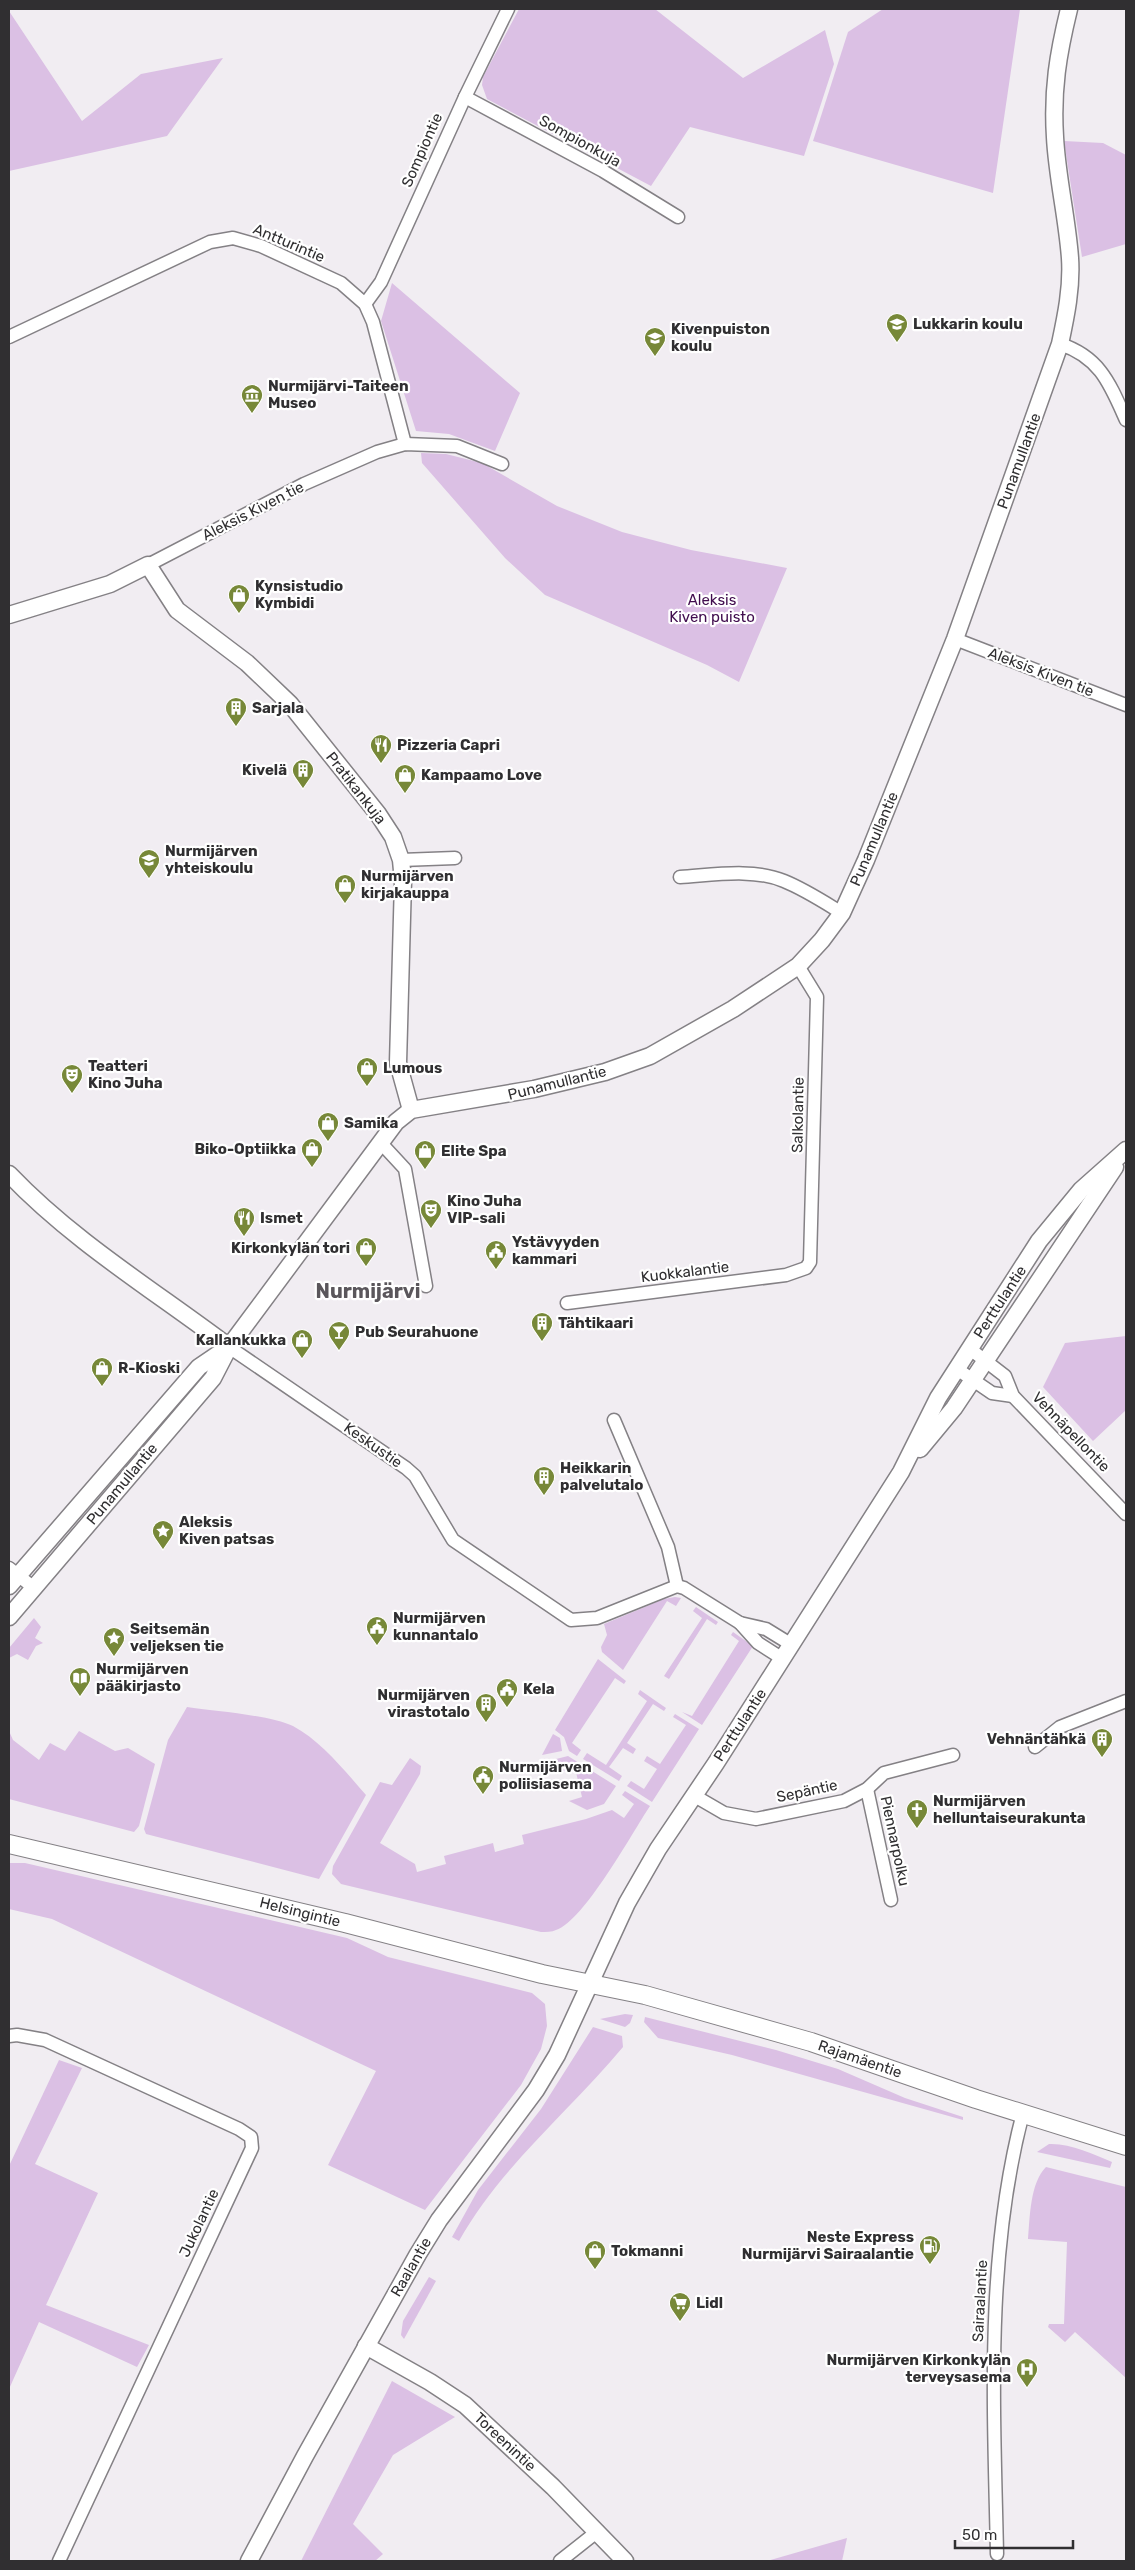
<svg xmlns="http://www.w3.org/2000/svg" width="1135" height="2570" viewBox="0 0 1135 2570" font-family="Rubik,sans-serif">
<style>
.green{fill:#dbc0e4}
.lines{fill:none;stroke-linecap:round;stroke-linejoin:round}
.minor-casing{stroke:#848185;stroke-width:15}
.tertiary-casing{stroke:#848185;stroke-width:19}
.secondary-casing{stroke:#848185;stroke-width:20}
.minor{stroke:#fff;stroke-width:12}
.tertiary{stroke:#fff;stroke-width:16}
.secondary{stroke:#fff;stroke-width:18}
.labels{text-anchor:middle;stroke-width:4.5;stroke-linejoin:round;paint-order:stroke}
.street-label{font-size:15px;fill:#302f31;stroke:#fff}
.poi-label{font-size:15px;font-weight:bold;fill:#302f31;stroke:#fff;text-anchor:start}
.park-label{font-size:15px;fill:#410d4e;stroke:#fff}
.district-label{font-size:20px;font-weight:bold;fill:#5a565b;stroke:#fff}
</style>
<rect width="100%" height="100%" fill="#f1edf2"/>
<g class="green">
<polygon points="519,9 655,9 743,78 825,30 834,64 804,156 690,127 651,186 487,99 482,85 483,77"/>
<polygon points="883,9 1020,9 993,193 813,141 848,32"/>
<polygon points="9,11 82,121 141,74 223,58 167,136 9,171"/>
<polygon points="1064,141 1103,143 1126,155 1126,244 1082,257"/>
<polygon points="392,283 520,393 495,451 449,434 416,431 381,321"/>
<polygon points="421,453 446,454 482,463 557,506 622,532 691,550 787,568 739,682 707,665 545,595 505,558 422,463"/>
<polygon points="1126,1336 1126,1410 1093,1441 1043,1387 1065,1343"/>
<polygon points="675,1597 681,1598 676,1606 667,1601 623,1670 602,1652 601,1647 607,1635 604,1624 664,1599"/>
<polygon points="696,1607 718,1622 716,1625 707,1619 669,1679 664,1676 702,1618 693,1611"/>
<polygon points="34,1618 41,1627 35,1638 43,1643 36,1646 28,1660 17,1654 9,1658 9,1648"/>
<polygon points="733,1632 753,1646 702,1725 682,1712 692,1716 739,1641 731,1635"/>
<polygon points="598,1659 626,1681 624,1684 615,1678 572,1743 581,1750 577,1756 569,1751 564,1737 555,1730"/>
<polygon points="640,1690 666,1708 664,1711 653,1704 627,1743 636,1749 633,1754 623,1748 609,1767 622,1776 619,1781 583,1759 587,1753 606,1765 647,1701 638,1694"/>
<path d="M187,1707C214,1711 270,1715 293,1726C321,1741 345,1771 366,1795L319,1879L146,1834L144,1829L168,1740Z"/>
<polygon points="675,1714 699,1729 652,1802 627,1786 631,1781 644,1789 657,1769 644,1761 647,1756 660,1764 686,1725 673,1717"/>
<polygon points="9,1731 13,1740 39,1760 50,1743 65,1751 79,1731 115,1751 128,1748 155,1764 139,1826 134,1832 9,1799"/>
<polygon points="553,1734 560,1738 562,1751 542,1755"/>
<polygon points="568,1756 616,1786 604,1804 587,1810 569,1801 582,1797 575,1768 551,1774 548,1761"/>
<path d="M410,1758L421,1766L420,1774L380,1843L415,1864L417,1872L446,1864L444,1856L493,1843L495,1852L524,1844L522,1835L586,1819L612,1810L624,1818L634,1804L622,1795L625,1791L650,1806C632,1833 584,1921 556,1930C552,1932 546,1932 541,1932L341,1884L332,1874L333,1866L380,1782L392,1785Z"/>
<polygon points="9,1863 25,1863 347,1938 388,1957 532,1993 545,2004 547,2026 541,2049 521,2085 425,2210 328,2165 376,2071 52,1919 9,1909"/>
<polygon points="625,2014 633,2015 630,2023 625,2027 600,2019"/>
<polygon points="645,2017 776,2050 838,2069 905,2098 963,2117 963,2120 732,2055 658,2038 644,2022"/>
<path d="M593,2027L622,2036L623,2047C569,2112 501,2166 459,2241L452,2237L478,2190L541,2109Z"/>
<polygon points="59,2060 82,2068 35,2164 98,2193 46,2305 149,2345 137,2367 39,2322 9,2389 9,2166"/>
<path d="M1049,2144C1070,2143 1093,2154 1112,2162L1110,2168L1037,2152Z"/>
<path d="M1046,2167L1126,2187V2378L1075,2332L1065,2342L1048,2327L1049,2324H1064L1067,2242L1028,2239C1030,2217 1030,2183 1046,2167Z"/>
<polygon points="429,2277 436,2281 404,2339 401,2335 403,2321"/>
<polygon points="392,2381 455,2417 393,2455 353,2524 383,2554 375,2561 301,2561"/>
<polygon points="847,2538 842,2561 767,2561"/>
</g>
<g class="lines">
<g class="minor-casing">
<g id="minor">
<polyline points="465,97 603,171 678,217"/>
<polyline points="365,304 381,282 465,97 508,9"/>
<polyline points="9,337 210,242 233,238 261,246 341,283 365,304 373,322 405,444"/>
<path d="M1060,344C1100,357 1110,384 1126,420"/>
<polyline points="148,565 304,484 377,452 405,444 457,446 502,464"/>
<polyline points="955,639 1126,705"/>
<polyline points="401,860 455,858"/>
<path d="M680,877C713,875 753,868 784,881C804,889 824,902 842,913"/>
<polyline points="380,1142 405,1169 426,1286"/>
<polyline points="567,1303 786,1275 806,1268 810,1262 817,997 798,966"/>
<polyline points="229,1347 406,1468 415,1476 453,1540 571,1620 597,1618 677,1586 684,1588 740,1623 766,1629 792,1645"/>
<polyline points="970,1349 1005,1376 1013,1396 1126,1514"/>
<polyline points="957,1369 992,1393 1013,1396"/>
<polyline points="614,1420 668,1547 677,1586"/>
<polyline points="9,1568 34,1588"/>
<polyline points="740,1623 758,1643 783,1659"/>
<polyline points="1035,1747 1060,1727 1126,1701"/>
<polyline points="867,1789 891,1900"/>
<polyline points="693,1795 724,1813 756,1819 844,1801 867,1789 884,1773 953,1755"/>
<polyline points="9,2036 17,2035 45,2040 239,2129 251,2137 252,2148 59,2561"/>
<path d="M997,2554C994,2407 985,2257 1023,2113"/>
<polyline points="560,2561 598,2531"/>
</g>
</g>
<g class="tertiary-casing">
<g id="tertiary">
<polyline points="9,615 110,584 148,565 177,610 247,663 290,704 378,814 393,837 401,860 403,881 398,1063 411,1110"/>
<path d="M9,1174C74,1242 155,1291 229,1347"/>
<polyline points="920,1449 954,1408 1115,1167"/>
<polyline points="9,1586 199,1367 227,1348"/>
<path d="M9,1617L213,1378L229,1347L396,1122L411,1110L534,1089L605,1072L650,1056L733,1009L798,966L822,940L842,913L866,860L955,639L1060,344C1066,316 1072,287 1070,258C1067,217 1057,177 1055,137C1052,90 1058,54 1069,9"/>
<polyline points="366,2346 430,2382 465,2405 553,2487 625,2561"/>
<polyline points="249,2561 305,2456 418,2254 439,2220 536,2090 557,2055 627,1903 658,1849 716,1763 901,1472 938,1398 1039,1241 1081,1190 1126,1150"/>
</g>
</g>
<g class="secondary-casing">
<polyline id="secondary" points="9,1844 345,1923 542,1974 645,1995 811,2042 976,2099 1126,2146"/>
</g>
<use href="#minor" class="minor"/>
<use href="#tertiary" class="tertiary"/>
<use href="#secondary" class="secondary"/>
</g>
<defs>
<g id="school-pin" transform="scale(1.125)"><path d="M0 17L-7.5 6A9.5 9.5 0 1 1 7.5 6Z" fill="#778838" stroke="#fff"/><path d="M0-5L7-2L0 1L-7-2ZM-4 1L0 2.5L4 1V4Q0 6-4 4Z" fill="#fff"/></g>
<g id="museum-pin" transform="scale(1.125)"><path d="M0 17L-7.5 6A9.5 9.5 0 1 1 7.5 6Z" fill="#778838" stroke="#fff"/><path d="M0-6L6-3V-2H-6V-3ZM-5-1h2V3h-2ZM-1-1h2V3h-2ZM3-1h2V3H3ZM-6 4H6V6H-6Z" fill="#fff"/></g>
<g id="shop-pin" transform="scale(1.125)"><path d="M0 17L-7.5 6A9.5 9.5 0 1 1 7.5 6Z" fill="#778838" stroke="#fff"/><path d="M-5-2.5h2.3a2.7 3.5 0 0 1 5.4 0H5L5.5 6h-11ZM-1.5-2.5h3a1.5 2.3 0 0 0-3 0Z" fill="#fff"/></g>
<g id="building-pin" transform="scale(1.125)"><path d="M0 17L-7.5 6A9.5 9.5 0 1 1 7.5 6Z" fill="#778838" stroke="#fff"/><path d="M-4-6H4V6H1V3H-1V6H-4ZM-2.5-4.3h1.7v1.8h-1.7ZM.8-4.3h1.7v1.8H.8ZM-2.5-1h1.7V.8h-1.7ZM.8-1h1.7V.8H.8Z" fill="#fff"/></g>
<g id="restaurant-pin" transform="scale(1.125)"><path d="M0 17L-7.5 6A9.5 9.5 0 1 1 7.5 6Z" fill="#778838" stroke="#fff"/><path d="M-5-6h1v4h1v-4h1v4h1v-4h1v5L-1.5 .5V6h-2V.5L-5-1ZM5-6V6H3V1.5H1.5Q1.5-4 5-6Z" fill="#fff"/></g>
<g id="theatre-pin" transform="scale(1.125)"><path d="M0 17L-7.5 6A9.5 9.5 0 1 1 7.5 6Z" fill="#778838" stroke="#fff"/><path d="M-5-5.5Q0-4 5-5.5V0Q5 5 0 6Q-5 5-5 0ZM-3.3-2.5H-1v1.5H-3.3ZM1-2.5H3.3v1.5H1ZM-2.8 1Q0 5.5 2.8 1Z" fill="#fff"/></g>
<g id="civic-pin" transform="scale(1.125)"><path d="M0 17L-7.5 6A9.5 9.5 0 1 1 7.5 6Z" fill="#778838" stroke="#fff"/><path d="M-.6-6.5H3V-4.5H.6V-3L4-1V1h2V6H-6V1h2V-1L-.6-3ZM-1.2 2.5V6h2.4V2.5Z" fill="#fff"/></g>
<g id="bar-pin" transform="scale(1.125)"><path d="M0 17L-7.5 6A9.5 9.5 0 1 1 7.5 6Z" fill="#778838" stroke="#fff"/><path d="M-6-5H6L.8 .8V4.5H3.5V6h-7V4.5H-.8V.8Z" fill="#fff"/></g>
<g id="sight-pin" transform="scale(1.125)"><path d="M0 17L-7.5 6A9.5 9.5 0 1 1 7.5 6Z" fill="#778838" stroke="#fff"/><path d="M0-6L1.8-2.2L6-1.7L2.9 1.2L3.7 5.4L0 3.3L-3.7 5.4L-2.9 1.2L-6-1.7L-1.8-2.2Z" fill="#fff"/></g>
<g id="library-pin" transform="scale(1.125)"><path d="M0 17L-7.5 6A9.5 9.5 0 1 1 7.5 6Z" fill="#778838" stroke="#fff"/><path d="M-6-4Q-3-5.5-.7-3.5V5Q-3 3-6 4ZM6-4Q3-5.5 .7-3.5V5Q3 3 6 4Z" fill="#fff"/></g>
<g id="church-pin" transform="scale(1.125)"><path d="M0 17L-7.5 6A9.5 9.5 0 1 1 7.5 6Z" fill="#778838" stroke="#fff"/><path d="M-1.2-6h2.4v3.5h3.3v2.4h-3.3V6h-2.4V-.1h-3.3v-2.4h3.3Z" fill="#fff"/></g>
<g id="fuel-pin" transform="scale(1.125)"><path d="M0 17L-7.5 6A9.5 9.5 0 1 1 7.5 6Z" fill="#778838" stroke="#fff"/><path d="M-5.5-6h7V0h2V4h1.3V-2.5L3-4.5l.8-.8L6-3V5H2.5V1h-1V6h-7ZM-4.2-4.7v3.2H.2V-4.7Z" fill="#fff"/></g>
<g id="supermarket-pin" transform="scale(1.125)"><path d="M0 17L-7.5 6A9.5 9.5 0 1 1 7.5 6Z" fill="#778838" stroke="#fff"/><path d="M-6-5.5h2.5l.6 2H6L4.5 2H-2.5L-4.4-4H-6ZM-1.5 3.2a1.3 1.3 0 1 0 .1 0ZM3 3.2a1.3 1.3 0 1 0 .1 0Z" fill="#fff"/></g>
<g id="hospital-pin" transform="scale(1.125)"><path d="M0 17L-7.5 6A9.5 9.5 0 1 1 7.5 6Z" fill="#778838" stroke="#fff"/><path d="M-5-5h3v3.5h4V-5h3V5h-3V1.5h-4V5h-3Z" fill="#fff"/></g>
</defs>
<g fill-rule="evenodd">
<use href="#school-pin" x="897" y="324"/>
<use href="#school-pin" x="655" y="338"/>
<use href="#museum-pin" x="252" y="395"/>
<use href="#shop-pin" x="239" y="595"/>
<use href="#building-pin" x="236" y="708"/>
<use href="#restaurant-pin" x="381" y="745"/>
<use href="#building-pin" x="303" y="770"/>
<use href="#shop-pin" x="405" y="775"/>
<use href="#school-pin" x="149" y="860"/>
<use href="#shop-pin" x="345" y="885"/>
<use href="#shop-pin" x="367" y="1068"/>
<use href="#theatre-pin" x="72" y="1075"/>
<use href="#shop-pin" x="328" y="1123"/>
<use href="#shop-pin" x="312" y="1149"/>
<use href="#shop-pin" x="425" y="1151"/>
<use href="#theatre-pin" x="431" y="1210"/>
<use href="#restaurant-pin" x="244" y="1218"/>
<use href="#shop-pin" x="366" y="1248"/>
<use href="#civic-pin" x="496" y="1251"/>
<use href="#building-pin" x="542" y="1323"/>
<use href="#bar-pin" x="339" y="1332"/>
<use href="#shop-pin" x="302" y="1340"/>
<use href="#shop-pin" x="102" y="1368"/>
<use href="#building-pin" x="544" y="1477"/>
<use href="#sight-pin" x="163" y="1531"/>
<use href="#civic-pin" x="377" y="1627"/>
<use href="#sight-pin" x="114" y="1638"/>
<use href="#library-pin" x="80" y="1678"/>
<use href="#civic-pin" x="507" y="1689"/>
<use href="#building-pin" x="486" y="1704"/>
<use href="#building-pin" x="1102" y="1739"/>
<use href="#civic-pin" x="483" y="1776"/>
<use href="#church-pin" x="917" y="1810"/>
<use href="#fuel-pin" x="930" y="2246"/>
<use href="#shop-pin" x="595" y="2251"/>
<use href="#supermarket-pin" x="680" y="2303"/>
<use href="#hospital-pin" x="1027" y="2369"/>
</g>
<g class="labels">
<g class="street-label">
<text transform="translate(580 141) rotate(29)" y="5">Sompionkuja</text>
<text transform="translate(422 150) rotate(-66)" y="5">Sompiontie</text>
<text transform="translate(289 243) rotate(23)" y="5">Antturintie</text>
<text transform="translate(1019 461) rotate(-70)" y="5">Punamullantie</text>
<text transform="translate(253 511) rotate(-27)" y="5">Aleksis Kiven tie</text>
<text transform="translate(1041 672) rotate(21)" y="5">Aleksis Kiven tie</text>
<text transform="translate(356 788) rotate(52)" y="5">Pratikankuja</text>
<text transform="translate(874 839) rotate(-67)" y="5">Punamullantie</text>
<text transform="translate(557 1083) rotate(-14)" y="5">Punamullantie</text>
<text transform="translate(798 1115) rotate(-89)" y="5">Salkolantie</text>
<text transform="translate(685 1272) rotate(-7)" y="5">Kuokkalantie</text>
<text transform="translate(1000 1302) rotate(-57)" y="5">Perttulantie</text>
<text transform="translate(1071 1432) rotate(46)" y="5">Vehnäpellontie</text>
<text transform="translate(373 1445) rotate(35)" y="5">Keskustie</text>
<text transform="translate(122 1484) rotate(-50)" y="5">Punamullantie</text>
<text transform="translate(740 1725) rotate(-57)" y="5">Perttulantie</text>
<text transform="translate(807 1791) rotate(-12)" y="5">Sepäntie</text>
<text transform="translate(895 1841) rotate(78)" y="5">Piennarpolku</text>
<text transform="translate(300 1912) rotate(14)" y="5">Helsingintie</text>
<text transform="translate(860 2059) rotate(19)" y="5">Rajamäentie</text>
<text transform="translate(199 2223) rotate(-65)" y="5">Jukolantie</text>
<text transform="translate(411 2267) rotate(-60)" y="5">Raalantie</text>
<text transform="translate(980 2301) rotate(-87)" y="5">Sairaalantie</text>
<text transform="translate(505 2442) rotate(43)" y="5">Toreenintie</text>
</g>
<g class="poi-label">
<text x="913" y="329">Lukkarin koulu</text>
<text x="671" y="334">Kivenpuiston<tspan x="671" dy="17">koulu</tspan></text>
<text x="268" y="391">Nurmijärvi-Taiteen<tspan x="268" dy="17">Museo</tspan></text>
<text x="255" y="591">Kynsistudio<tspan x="255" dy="17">Kymbidi</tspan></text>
<text x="252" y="713">Sarjala</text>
<text x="397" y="750">Pizzeria Capri</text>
<text x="287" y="775" text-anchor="end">Kivelä</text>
<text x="421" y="780">Kampaamo Love</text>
<text x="165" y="856">Nurmijärven<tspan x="165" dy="17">yhteiskoulu</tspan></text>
<text x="361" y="881">Nurmijärven<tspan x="361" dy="17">kirjakauppa</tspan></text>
<text x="88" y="1071">Teatteri<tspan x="88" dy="17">Kino Juha</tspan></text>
<text x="383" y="1073">Lumous</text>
<text x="344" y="1128">Samika</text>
<text x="296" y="1154" text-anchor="end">Biko-Optiikka</text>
<text x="441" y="1156">Elite Spa</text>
<text x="447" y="1206">Kino Juha<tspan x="447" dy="17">VIP-sali</tspan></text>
<text x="260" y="1223">Ismet</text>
<text x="512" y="1247">Ystävyyden<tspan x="512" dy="17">kammari</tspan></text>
<text x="350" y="1253" text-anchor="end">Kirkonkylän tori</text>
<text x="558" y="1328">Tähtikaari</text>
<text x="355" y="1337">Pub Seurahuone</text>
<text x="286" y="1345" text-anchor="end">Kallankukka</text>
<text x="118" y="1373">R-Kioski</text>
<text x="560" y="1473">Heikkarin<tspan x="560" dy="17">palvelutalo</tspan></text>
<text x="179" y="1527">Aleksis<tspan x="179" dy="17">Kiven patsas</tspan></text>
<text x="393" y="1623">Nurmijärven<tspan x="393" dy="17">kunnantalo</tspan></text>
<text x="130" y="1634">Seitsemän<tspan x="130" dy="17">veljeksen tie</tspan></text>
<text x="96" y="1674">Nurmijärven<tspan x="96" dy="17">pääkirjasto</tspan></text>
<text x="523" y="1694">Kela</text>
<text x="470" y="1700" text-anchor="end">Nurmijärven<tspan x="470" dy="17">virastotalo</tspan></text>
<text x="1086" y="1744" text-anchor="end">Vehnäntähkä</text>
<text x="499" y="1772">Nurmijärven<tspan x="499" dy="17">poliisiasema</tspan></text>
<text x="933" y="1806">Nurmijärven<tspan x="933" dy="17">helluntaiseurakunta</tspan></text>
<text x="914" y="2242" text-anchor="end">Neste Express<tspan x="914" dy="17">Nurmijärvi Sairaalantie</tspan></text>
<text x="611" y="2256">Tokmanni</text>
<text x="696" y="2308">Lidl</text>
<text x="1011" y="2365" text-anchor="end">Nurmijärven Kirkonkylän<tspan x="1011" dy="17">terveysasema</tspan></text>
</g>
<g class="park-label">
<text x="712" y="605">Aleksis<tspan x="712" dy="17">Kiven puisto</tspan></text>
</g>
<g class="district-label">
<text x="368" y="1298">Nurmijärvi</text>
</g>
</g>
<rect width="1135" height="2570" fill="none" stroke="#302f31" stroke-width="20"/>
<path d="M955 2540v8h118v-8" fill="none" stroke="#302f31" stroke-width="2.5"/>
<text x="962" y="2540" font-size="15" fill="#302f31" stroke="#ffffff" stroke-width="4" paint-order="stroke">50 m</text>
</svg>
